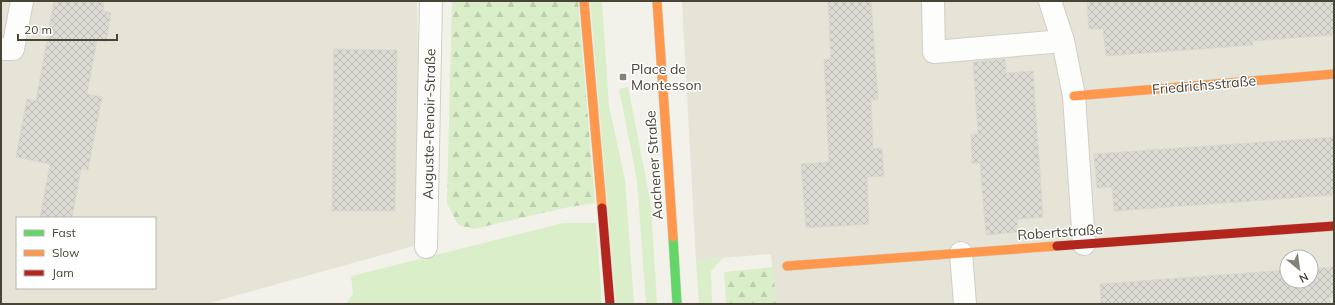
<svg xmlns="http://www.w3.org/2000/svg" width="1335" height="305" viewBox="0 0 1335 305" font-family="Mulish,sans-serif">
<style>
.residential{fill:#e6e4d7;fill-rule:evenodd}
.grass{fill:#daeec9}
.forest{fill:url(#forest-firs)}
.building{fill:url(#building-cross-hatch);stroke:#dad8d0}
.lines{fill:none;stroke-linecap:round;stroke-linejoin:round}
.street-casing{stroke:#d0cec8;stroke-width:24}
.fast-casing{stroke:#d2d0c1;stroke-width:10}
.slow-casing{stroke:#d2d0c1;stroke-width:10}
.jam-casing{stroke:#d2d0c1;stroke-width:10}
.street{stroke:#fdfdfc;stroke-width:22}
.fast{stroke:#63d668;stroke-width:9}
.slow{stroke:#ff974d;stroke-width:9}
.jam{stroke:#b3261e;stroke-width:9}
.poi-dot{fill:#848175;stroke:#fff;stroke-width:1.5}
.labels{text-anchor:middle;stroke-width:3;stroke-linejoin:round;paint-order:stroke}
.poi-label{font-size:14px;fill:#484436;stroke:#fff;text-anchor:start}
.street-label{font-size:14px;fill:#484436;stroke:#fff}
</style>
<defs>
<pattern id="forest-firs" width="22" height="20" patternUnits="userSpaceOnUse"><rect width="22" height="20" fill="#daeec9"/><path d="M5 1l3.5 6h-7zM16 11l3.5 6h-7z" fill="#bdcdad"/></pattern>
<pattern id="building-cross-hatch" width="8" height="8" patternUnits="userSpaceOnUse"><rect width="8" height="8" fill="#dbdad3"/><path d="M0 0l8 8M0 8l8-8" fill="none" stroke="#bdbcb6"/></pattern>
</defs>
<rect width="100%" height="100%" fill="#f2f1ea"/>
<g class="residential">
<path d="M1,1H417L421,244L206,304H1ZM17,218H155V288H17Z"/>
<path d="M682,1H1334V304H776L771,254L696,260ZM1287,257H1311V281H1287Z"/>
</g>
<g class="grass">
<polygon points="590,1 602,1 609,106 625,180 634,304 616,304"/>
<polygon points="628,87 651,205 657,304 646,304 637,180 619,89"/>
<polygon points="563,223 596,223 602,304 346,304 353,294 351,276"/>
<polygon points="723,258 711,271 712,304 699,304 696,260"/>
</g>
<g class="forest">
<polygon points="452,1 578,1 595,203 564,208 474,229 458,225 447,203"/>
<polygon points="773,267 776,304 726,304 724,272"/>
</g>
<g class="building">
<polygon points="54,1 104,1 103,11 111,13 106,42 97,40 87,94 102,97 88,170 81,169 72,218 40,218 50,164 16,157 27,99 36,101"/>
<polygon points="828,1 871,1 878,99 871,100 873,149 882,148 884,176 867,177 869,224 806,228 801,164 829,162 824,60 831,59"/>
<polygon points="1087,1 1334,1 1334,35 1252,41 1253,45 1106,56 1103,29 1089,29"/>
<polygon points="334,49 397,50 395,211 332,211"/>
<polygon points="1005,59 1006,73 1033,71 1043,217 1017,219 1018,232 986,235 980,163 972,163 971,134 978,134 973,62"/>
<polygon points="1334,137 1334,195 1114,211 1112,187 1097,188 1094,154"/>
<polygon points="1334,267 1334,297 1329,297 1330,304 1101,304 1100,284 1287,270 1287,281 1311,281 1311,269"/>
</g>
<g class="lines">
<g class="street-casing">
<g id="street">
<polyline points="933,1 934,52 1063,41 1050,1"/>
<polyline points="1063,41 1074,96 1084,244"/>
<polyline points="1,49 13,49 22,1"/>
<polyline points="426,247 431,1"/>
<polyline points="961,253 965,304"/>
</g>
</g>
<g class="fast-casing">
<polyline id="fast" points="673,237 677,304"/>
</g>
<g class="slow-casing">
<g id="slow">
<polyline points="584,1 602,208"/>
<polyline points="657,1 673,237"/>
<polyline points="1074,96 1334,74"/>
<polyline points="787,266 1057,246"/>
</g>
</g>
<g class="jam-casing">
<g id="jam">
<polyline points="602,208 610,304"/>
<polyline points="1057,246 1334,226"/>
</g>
</g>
<use href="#street" class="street"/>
<use href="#fast" class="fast"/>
<use href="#slow" class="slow"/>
<use href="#jam" class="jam"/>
</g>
<rect class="poi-dot" x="619" y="73" width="8" height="8" rx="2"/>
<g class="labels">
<g class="poi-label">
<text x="631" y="74">Place de<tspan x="631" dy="16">Montesson</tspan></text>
</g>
<g class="street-label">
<text transform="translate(1204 85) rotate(-5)" y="5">Friedrichsstraße</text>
<text transform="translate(429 124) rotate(-89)" y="5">Auguste-Renoir-Straße</text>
<text transform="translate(654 165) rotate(-94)" y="5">Aachener Straße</text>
<text transform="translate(1060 232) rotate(-4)" y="5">Robertstraße</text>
</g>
</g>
<rect width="1335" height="305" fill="none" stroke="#484436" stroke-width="4"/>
<rect x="16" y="217" width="140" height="72" fill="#ffffff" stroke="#b6b4af"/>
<rect x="24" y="230" width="20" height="6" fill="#63d668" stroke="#b6b4af"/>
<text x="52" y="237" font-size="12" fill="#484436">Fast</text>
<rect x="24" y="250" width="20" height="6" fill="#ff974d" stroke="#b6b4af"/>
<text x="52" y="257" font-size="12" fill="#484436">Slow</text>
<rect x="24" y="270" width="20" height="6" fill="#b3261e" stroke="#b6b4af"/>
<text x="52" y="277" font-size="12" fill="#484436">Jam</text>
<g transform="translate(1299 269) rotate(151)"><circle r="19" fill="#ffffff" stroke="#b6b4af"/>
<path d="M0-3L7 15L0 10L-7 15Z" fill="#848175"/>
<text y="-6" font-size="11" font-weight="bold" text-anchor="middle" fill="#484436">N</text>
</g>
<path d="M18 34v6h99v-6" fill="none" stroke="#484436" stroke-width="2"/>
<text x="24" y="34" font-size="12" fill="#484436" stroke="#ffffff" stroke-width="3" paint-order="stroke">20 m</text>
</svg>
